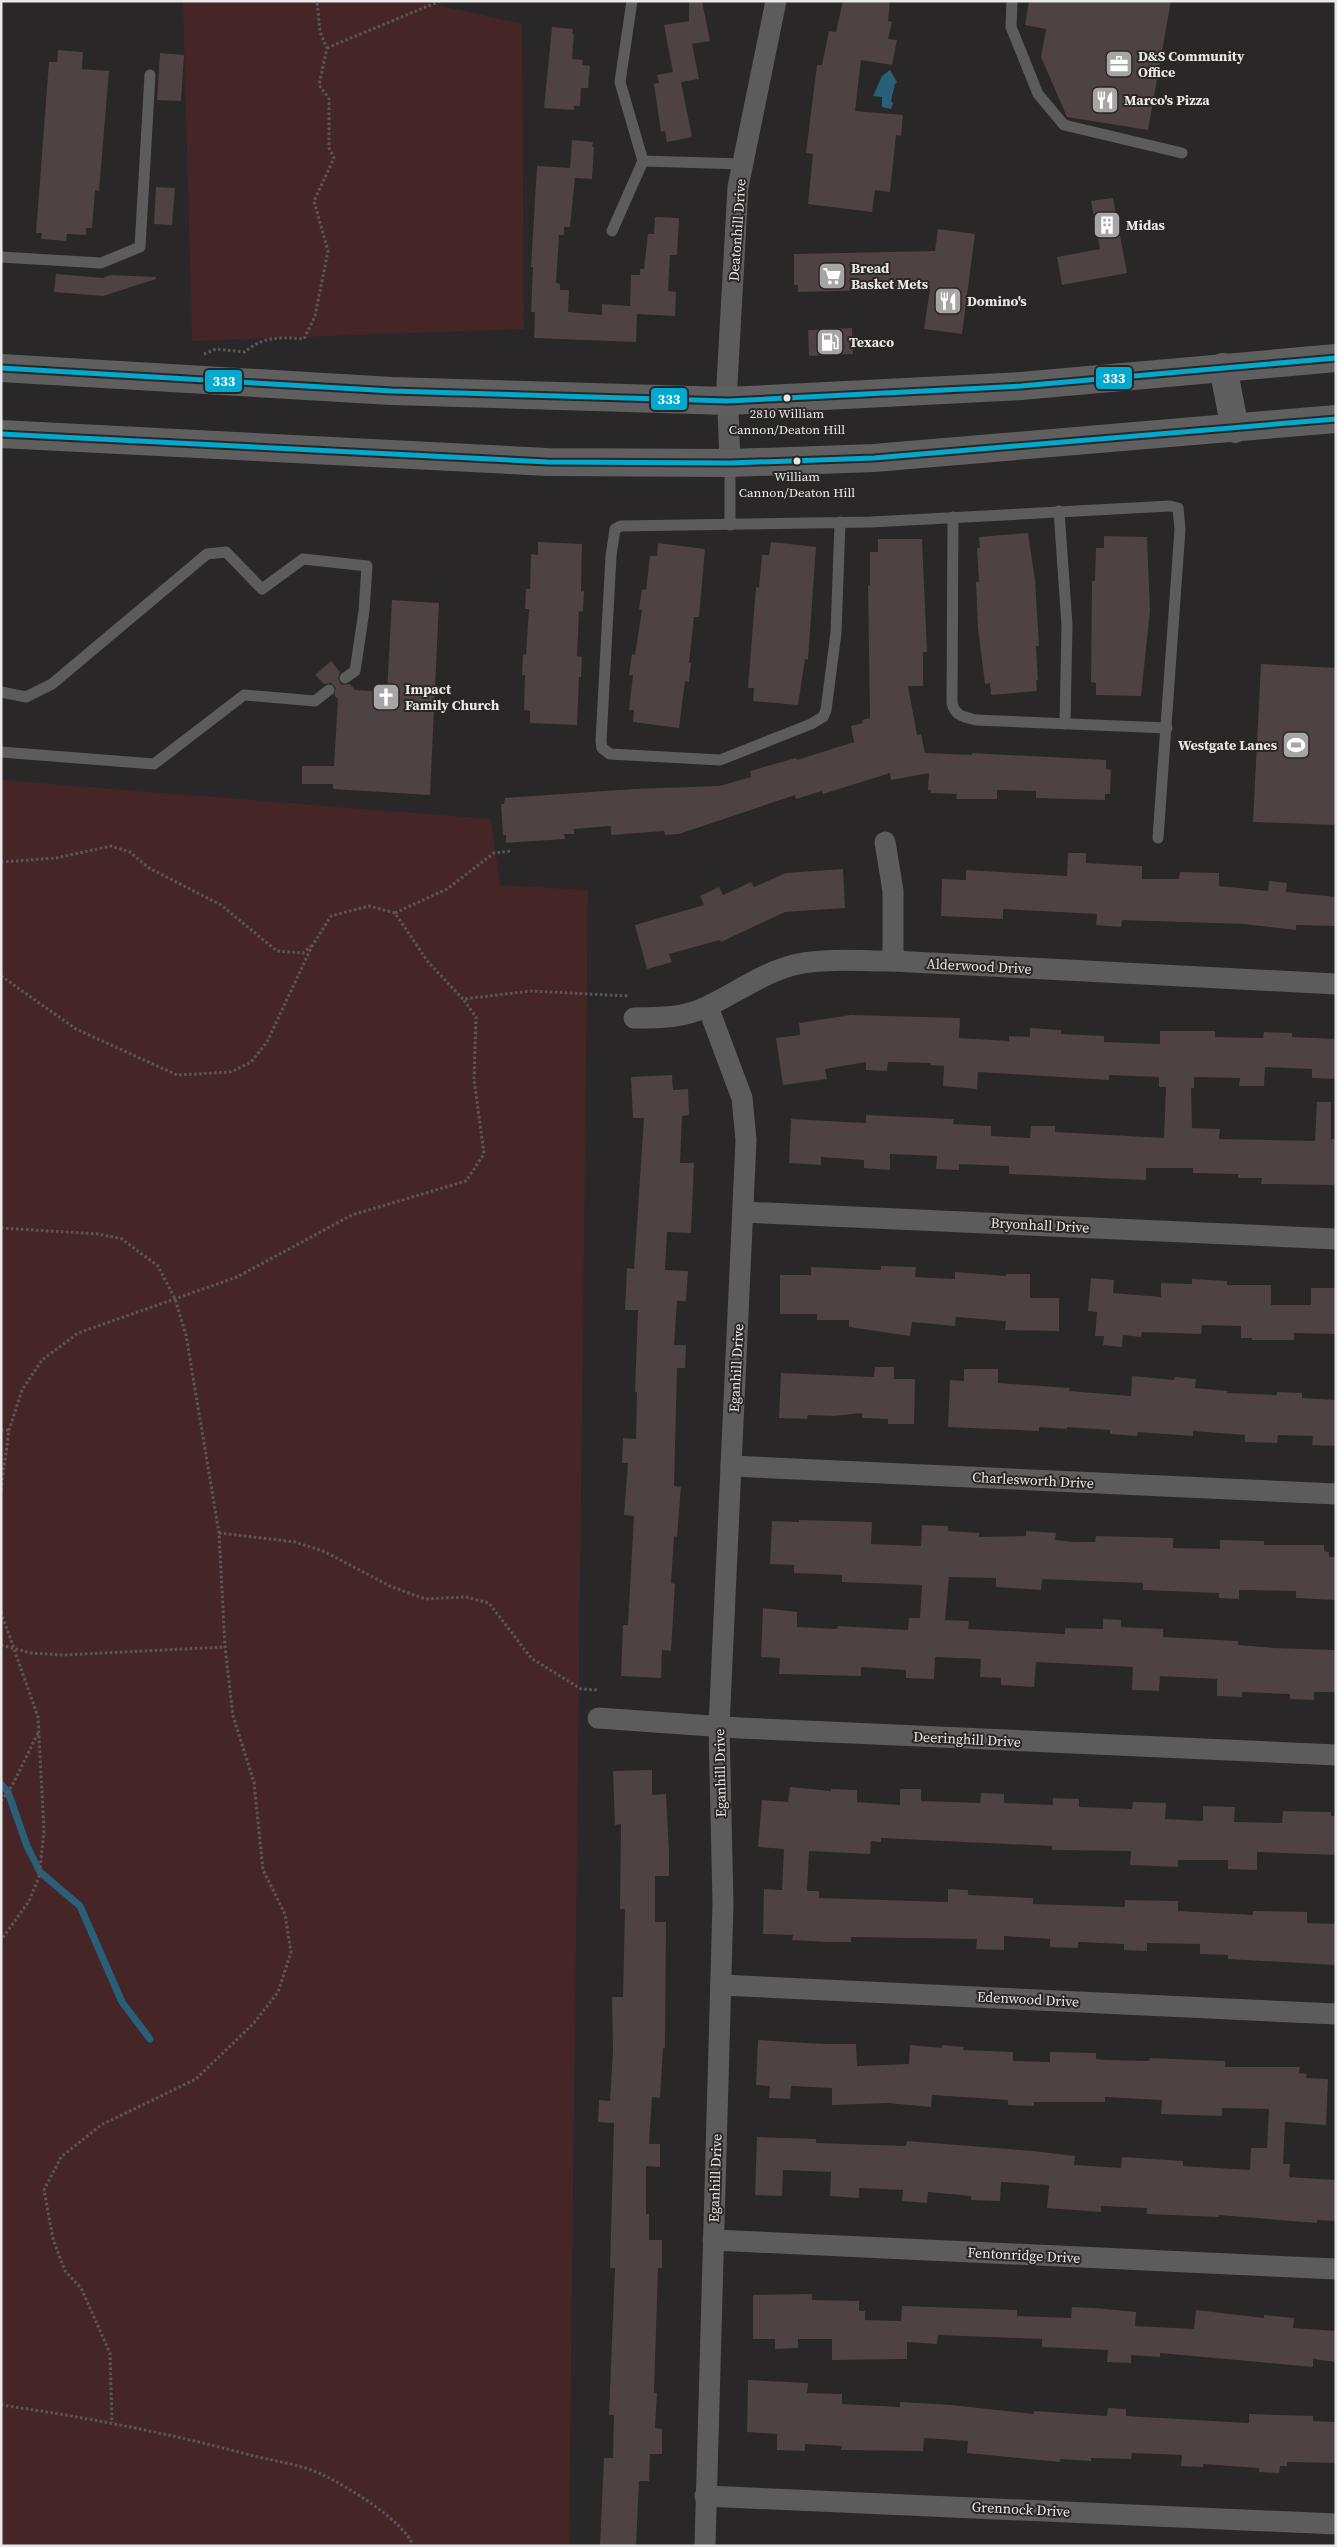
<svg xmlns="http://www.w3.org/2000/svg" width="1337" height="2547" viewBox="0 0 1337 2547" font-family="'Source Serif 4',serif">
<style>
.green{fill:#462527}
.water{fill:#2a5f7a}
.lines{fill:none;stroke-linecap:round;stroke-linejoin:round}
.stream{stroke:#2a5f7a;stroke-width:7}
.building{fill:#4e4242}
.path{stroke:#595758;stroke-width:3;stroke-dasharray:2.5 2.5;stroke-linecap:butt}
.lane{stroke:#5c5c5c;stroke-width:11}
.street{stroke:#5c5c5c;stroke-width:21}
.secondary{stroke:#5f5f5f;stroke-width:28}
.bus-1-casing{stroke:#2a2626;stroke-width:9}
.bus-1{stroke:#00a9ce;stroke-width:5}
.bus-dot{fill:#eae7e7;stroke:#2a2626;stroke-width:2}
.labels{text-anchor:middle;stroke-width:4;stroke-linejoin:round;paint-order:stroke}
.bus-label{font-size:13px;fill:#eae7e7;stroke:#2a2626}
.poi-label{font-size:14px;font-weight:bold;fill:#eae7e7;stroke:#2a2626;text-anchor:start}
.street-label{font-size:14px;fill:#eae7e7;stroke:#2a2626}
.line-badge{stroke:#2a2626;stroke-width:2}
.badge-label{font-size:14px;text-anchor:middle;font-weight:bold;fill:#fff}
</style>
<rect width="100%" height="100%" fill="#292727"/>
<g class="green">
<polygon points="183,1 420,1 522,24 524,329 192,341"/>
<polygon points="1,780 491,819 500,885 588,890 569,2546 1,2546"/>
</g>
<polygon class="water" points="890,70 897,82 895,84 891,101 893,103 891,109 882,107 882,97 873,96 882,76"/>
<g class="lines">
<polyline class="stream" points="1,1784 8,1792 27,1846 40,1872 80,1906 122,2002 150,2039"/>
</g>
<g class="building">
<polygon points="689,1 702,1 710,41 692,44 699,79 681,82 692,137 667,142 665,131 661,132 654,84 659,83 657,75 673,72 664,25 689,21"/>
<polygon points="843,1 890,1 888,21 892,22 888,39 897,40 892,65 861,60 855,111 903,115 901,136 896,135 890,192 875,190 872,212 808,204 813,154 806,153 817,65 822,65 829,31 836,32"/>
<polygon points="1029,1 1171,1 1148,130 1067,117 1041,57 1046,29 1025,25"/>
<polygon points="552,27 573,29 572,34 574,34 572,59 583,60 582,65 590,66 588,88 581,88 580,106 574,106 574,110 544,108"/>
<polygon points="58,50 83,52 82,69 109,71 99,191 95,190 92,228 86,228 86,235 67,234 66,241 41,239 42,233 36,233 49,62 57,62"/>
<polygon points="160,53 184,55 181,101 157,100"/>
<polygon points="572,140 593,142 592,147 594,147 592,179 575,178 570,227 564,227 564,235 559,235 556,283 560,284 560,290 569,290 568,312 602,315 602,304 630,306 631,275 640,275 640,269 644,269 648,234 654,234 655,217 679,218 677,255 670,255 668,291 676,292 675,316 637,314 636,342 534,338 535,312 531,312 533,267 531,267 537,166 570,168"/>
<polygon points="156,187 175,188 172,225 154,224"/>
<polygon points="1113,198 1127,273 1062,285 1057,257 1100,249 1091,201"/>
<polygon points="938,229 975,234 962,334 924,329 930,289 798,292 798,285 794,285 794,254 935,251"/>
<polygon points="56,274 103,278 110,275 156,277 156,279 103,296 54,292"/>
<polygon points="852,328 853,354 809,356 808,330"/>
<polygon points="1028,533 1035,580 1039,646 1036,646 1038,680 1036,680 1037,691 991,695 990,683 985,684 978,628 976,582 979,582 977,548 980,548 979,537"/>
<polygon points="1104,536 1147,537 1150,611 1141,696 1096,695 1096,683 1091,682 1092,581 1095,581 1096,548 1104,548"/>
<polygon points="878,539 922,539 927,652 923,652 923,686 908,686 917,735 921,734 925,753 972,755 972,753 1106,760 1106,769 1111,770 1110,794 1105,794 1105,800 1036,798 1036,791 997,790 997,799 956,799 957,794 931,793 931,790 928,790 929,773 891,780 890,773 823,794 822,791 796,799 795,795 679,834 665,835 664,831 611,835 611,826 574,829 574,834 564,834 565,839 506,843 506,835 503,835 501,804 504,804 505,798 634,789 719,786 751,777 750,771 796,758 797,760 854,742 851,726 863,723 862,720 870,718 868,585 870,586 870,552 878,552"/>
<polygon points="538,542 582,544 581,592 584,591 583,612 579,611 577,656 582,657 581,677 579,677 577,725 530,723 530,711 524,710 525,675 522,675 523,654 526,655 529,609 525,609 526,589 530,589 531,554 538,555"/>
<polygon points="771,542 816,547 808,660 805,659 798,705 753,701 754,688 748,688 756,587 759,588 762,555 769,555"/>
<polygon points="658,543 705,549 699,617 694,617 689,663 691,663 689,682 685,681 679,728 633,722 634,710 629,710 633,675 629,675 632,654 635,655 642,610 639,609 642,589 646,590 650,556 657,556"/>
<polygon points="392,600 439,603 430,795 333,789 333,784 302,784 302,766 334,766 338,699 334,695 336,688 331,683 324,684 315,675 331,661 340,672 338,678 341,685 350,684 355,690 387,692"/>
<polygon points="1261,664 1336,668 1336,825 1253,822"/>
<polygon points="1068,853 1086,853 1086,863 1142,866 1142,879 1179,879 1180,872 1219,873 1219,886 1268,891 1269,881 1287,883 1286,892 1336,897 1336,926 1296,925 1296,930 1244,924 1122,920 1121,927 1096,925 1097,914 1003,909 1003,919 941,916 942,879 966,880 966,870 1067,876"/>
<polygon points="843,869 845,908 785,912 721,942 720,940 669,954 672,962 647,969 635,925 704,905 700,896 719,887 723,895 751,882 754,887 786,873"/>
<polygon points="851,1015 960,1018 959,1038 1009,1041 1009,1036 1030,1037 1030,1028 1061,1030 1061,1034 1104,1036 1104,1042 1160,1044 1160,1031 1215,1031 1215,1037 1263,1038 1264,1032 1292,1033 1292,1037 1336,1039 1336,1079 1312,1078 1312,1069 1265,1067 1264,1086 1239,1086 1240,1078 1194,1077 1194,1088 1191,1088 1192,1128 1220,1129 1219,1139 1315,1141 1317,1102 1331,1102 1331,1139 1336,1139 1336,1185 1261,1184 1262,1178 1238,1178 1238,1174 1193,1173 1193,1168 1146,1168 1146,1180 1009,1174 1009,1166 959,1164 959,1170 936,1169 937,1156 890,1154 890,1170 864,1168 864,1160 821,1157 821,1165 789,1163 791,1119 866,1123 866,1115 954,1119 953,1124 991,1126 991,1136 1030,1138 1031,1126 1055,1126 1055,1132 1164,1138 1166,1087 1159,1087 1159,1077 1109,1075 1109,1080 978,1072 977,1089 943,1086 944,1066 931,1065 931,1063 888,1062 887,1071 866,1070 866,1062 825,1069 827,1079 783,1085 776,1038 800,1035 799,1023"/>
<polygon points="672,1075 673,1090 688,1089 689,1115 682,1116 680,1163 694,1163 691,1233 667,1232 665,1270 688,1271 686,1301 677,1301 674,1345 686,1345 685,1368 677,1368 674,1486 681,1487 677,1537 674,1536 671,1583 675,1584 671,1651 662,1650 661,1678 621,1676 623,1625 628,1625 634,1516 624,1515 628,1463 622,1463 623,1438 636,1439 637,1392 635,1392 638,1310 625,1310 627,1268 634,1269 644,1118 633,1118 631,1077"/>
<polygon points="881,1266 916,1267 915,1277 955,1279 955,1272 1006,1276 1006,1274 1030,1274 1030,1298 1059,1298 1059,1331 1005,1330 1006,1321 956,1317 955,1326 912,1322 910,1336 849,1327 849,1320 817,1320 817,1314 780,1314 780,1275 811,1275 811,1267 881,1270"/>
<polygon points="1091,1278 1114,1280 1113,1293 1161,1297 1161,1283 1192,1284 1192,1279 1227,1281 1227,1285 1271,1285 1271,1305 1311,1305 1311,1288 1336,1288 1336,1334 1294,1333 1294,1340 1252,1340 1252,1338 1241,1338 1241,1326 1202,1325 1201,1334 1142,1332 1141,1337 1123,1335 1122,1347 1103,1345 1104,1336 1095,1336 1097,1312 1088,1311"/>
<polygon points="875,1367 894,1367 894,1379 915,1379 914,1424 888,1424 888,1419 862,1418 862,1413 834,1416 808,1415 807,1419 779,1418 781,1373 874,1377"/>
<polygon points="964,1369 998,1369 998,1383 1070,1388 1069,1391 1131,1396 1132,1376 1174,1380 1175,1377 1196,1379 1195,1388 1228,1391 1227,1393 1277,1395 1277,1392 1302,1393 1302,1398 1336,1400 1336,1446 1312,1445 1313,1436 1278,1435 1277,1443 1245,1442 1245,1435 1193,1431 1193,1436 1138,1432 1137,1436 1110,1434 1110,1430 1067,1427 1067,1429 1039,1427 1039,1431 948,1427 950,1380 964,1381"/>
<polygon points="799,1520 872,1522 871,1544 921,1546 922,1525 948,1526 948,1531 979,1533 979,1537 1026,1536 1026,1531 1056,1533 1055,1540 1075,1542 1095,1542 1096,1536 1173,1538 1173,1548 1220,1549 1220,1540 1264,1541 1264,1545 1324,1545 1324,1551 1329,1552 1329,1557 1336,1557 1336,1600 1296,1598 1296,1591 1239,1590 1239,1599 1219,1598 1219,1593 1143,1590 1143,1583 1042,1579 1041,1590 996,1587 996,1578 949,1577 945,1620 969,1621 968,1629 1065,1634 1065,1628 1103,1629 1103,1619 1121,1620 1121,1627 1163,1629 1163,1637 1238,1641 1238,1645 1274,1648 1336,1650 1336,1692 1314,1692 1314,1700 1290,1699 1290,1694 1242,1692 1242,1697 1217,1696 1217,1679 1160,1676 1159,1691 1132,1690 1133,1667 1036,1662 1034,1687 1001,1685 1001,1678 980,1677 981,1659 935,1657 934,1679 906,1678 906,1670 861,1667 861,1676 779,1674 780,1658 761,1657 763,1608 797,1612 797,1627 837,1629 838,1626 908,1630 909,1618 920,1618 922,1585 842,1582 842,1575 794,1573 794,1565 770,1564 772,1521 799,1522"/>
<polygon points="652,1770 652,1795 666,1794 669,1852 669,1876 655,1876 655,1922 666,1922 665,2048 663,2048 660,2098 652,2097 649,2144 660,2144 660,2167 646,2166 646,2214 649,2214 649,2240 662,2240 662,2268 658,2268 654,2393 657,2393 655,2428 662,2429 662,2454 650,2454 649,2481 639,2481 636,2546 600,2546 604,2458 613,2458 614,2415 609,2415 615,2268 610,2268 614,2123 598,2122 599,2100 610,2101 613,2050 612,1997 623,1997 625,1909 620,1909 621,1824 615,1825 613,1771"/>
<polygon points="790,1787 831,1791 831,1789 857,1790 857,1802 900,1805 900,1789 921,1789 921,1801 980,1803 981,1793 1004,1794 1004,1803 1053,1805 1053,1798 1079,1799 1079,1807 1132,1809 1133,1802 1166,1803 1165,1819 1203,1821 1203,1806 1235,1807 1234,1822 1282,1823 1283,1811 1331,1812 1331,1816 1336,1816 1336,1855 1257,1852 1257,1870 1228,1869 1228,1860 1178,1860 1178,1867 1130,1865 1131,1851 1052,1850 1052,1846 881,1838 881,1842 871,1841 870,1854 809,1851 807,1891 819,1891 819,1898 948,1902 948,1889 968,1890 968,1895 1033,1898 1033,1904 1125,1907 1125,1900 1178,1901 1178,1911 1253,1915 1253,1911 1307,1912 1307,1923 1336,1924 1335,1965 1228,1959 1228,1955 1200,1954 1200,1944 1147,1943 1147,1951 1124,1950 1124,1944 1078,1942 1078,1948 1050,1947 1050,1939 1004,1936 1004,1950 976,1949 977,1939 851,1937 851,1942 828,1942 792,1940 793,1935 763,1934 764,1889 782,1890 784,1849 758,1847 762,1800 788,1802"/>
<polygon points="758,2040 823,2044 856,2044 857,2066 909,2064 910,2045 942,2048 942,2045 964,2047 963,2050 1013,2052 1013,2061 1050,2062 1050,2052 1096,2053 1096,2059 1106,2060 1149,2061 1150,2058 1225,2061 1225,2067 1300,2067 1299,2073 1307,2074 1306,2078 1328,2079 1326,2125 1285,2122 1283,2164 1290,2164 1289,2177 1336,2180 1336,2221 1317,2220 1317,2223 1219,2215 1219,2217 1147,2214 1147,2208 1101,2206 1101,2212 1047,2208 1049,2185 1001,2182 1000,2201 971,2200 971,2196 928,2192 927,2203 902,2201 903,2190 859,2188 859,2198 830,2196 831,2172 783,2170 782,2196 755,2195 757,2137 816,2139 816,2143 906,2146 907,2141 1033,2151 1075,2156 1074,2165 1121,2168 1122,2157 1183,2161 1183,2166 1250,2170 1251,2148 1267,2148 1269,2109 1222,2108 1222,2116 1161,2114 1162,2100 1105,2097 1105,2102 1034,2102 1034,2106 1008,2105 1008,2100 932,2095 931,2107 888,2103 832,2105 832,2088 791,2086 790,2099 769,2098 770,2086 756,2085"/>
<polygon points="812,2294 812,2300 859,2301 859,2311 865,2311 865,2320 901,2321 902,2306 1017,2310 1017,2316 1071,2318 1072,2307 1095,2308 1136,2312 1135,2326 1194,2329 1196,2310 1264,2318 1264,2315 1294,2318 1293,2328 1336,2331 1336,2362 1313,2359 1313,2367 1160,2353 1160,2357 1131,2355 1131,2363 1107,2362 1108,2350 1042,2347 1042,2339 938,2335 937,2344 907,2342 907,2359 832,2360 832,2339 798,2339 798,2348 775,2349 775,2339 753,2339 753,2295"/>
<polygon points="748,2380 808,2383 807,2393 842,2394 842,2404 900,2407 900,2402 952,2405 1034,2414 1034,2411 1107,2416 1108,2408 1126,2409 1126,2416 1249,2423 1249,2414 1313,2416 1313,2421 1336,2422 1336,2463 1287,2462 1287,2466 1280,2466 1279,2473 1259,2472 1259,2468 1203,2464 1203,2467 1181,2466 1182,2455 1132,2453 1131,2459 1091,2458 1091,2461 1060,2459 1060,2462 967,2453 968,2441 924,2438 923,2451 841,2450 842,2446 805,2444 805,2451 777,2450 777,2434 747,2432"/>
</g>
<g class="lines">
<g class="path">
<polyline points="327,48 440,1"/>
<path d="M204,354L216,349L245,352C262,336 283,337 304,339L315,316L328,251L314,201L334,158L329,148V99L319,85L327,48L320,32L317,1"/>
<polyline points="1,862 56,858 111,846 130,852 149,868 221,905 277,951 303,953 311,946"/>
<polyline points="395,913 447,889 494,853 511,851"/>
<polyline points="1,976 76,1029 177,1075 231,1072 251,1062 267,1042 312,946 331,916 369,906 395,913 428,962 463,999 531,991 629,996"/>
<polyline points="1,1228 99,1234 122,1239 158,1266 175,1299 186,1335 219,1533 225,1647 233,1716 254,1782 263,1870 285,1914 291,1952 278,1992 254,2023 196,2079 101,2125 61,2157 44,2190 53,2239 65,2271 81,2288 110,2353 112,2423"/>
<polyline points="1,1430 9,1430"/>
<polyline points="1,1490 9,1430 22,1390 42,1360 78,1333 237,1277 352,1215 466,1181 484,1154 474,1079 476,1017 463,999"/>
<polyline points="219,1533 295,1542 323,1551 390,1586 425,1599 466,1597 489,1603 531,1658 581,1689 598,1690"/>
<polyline points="1,1612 38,1717 44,1831 39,1877 29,1901 1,1940"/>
<polyline points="1,1645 31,1653 63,1655 225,1647"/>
<polyline points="1,1801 12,1786 38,1733"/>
<path d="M1,2405C85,2417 168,2433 250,2455C273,2461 301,2464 323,2475C345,2485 406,2522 413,2546"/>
</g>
<g class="lane">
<polyline points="632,1 620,82 643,161"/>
<polyline points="1012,1 1011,27 1038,94 1064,125 1182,153"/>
<polyline points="612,231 643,161 742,164"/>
<polyline points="1,257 101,263 140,247 150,75"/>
<polyline points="1059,511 1067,625 1065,724"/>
<path d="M953,517L952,703C955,716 964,717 976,720L1167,728"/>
<path d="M840,522L836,633L826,710L823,717L811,724L720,760L610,754L602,748L601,741L611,556L615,529L621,526C705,525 787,523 871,522L1170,506L1178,508L1180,529L1158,838"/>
<polyline points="730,525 730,463"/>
<polyline points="1,692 26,697 52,684 207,554 226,552 262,589 303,559 367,566 364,611 355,671 345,678"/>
<polyline points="1,752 154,764 244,695 315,701 329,690"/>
</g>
<g class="street">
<polyline points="730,463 727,384 738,187 776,1"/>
<polyline points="885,842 893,891 893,961"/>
<path d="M634,1018C659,1018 685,1018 708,1006C738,992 765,971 798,964C828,958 862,961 893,961L1336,984"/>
<polyline points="743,1212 1336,1239"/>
<polyline points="731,1466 1336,1494"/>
<polyline points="598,1718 740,1728 1336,1755"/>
<polyline points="721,1985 1336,2014"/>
<polyline points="713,2240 1336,2269"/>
<polyline points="705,2496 1336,2524"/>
<polyline points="705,2546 723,1903 719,1727 746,1140 742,1098 708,1007"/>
</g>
<g class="secondary">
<polyline points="1223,367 1235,429"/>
<polyline points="1,368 392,391 728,401 1021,386 1336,358"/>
<polyline points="1,434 547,462 730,463 874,458 1336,419"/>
</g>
<g class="bus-1-casing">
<g id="bus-1">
<polyline points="1,368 392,391 728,401 1021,386 1336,358"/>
<polyline points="1,434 547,462 730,463 874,458 1336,419"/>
</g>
</g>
<use href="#bus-1" class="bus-1"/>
</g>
<defs>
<g id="office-square" transform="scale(1.4375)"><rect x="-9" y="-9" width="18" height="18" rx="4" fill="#a6a4a4" stroke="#2a2626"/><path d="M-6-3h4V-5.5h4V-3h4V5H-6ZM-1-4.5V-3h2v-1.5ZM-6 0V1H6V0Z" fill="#fff"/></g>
<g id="restaurant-square" transform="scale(1.4375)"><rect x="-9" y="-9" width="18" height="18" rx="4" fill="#a6a4a4" stroke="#2a2626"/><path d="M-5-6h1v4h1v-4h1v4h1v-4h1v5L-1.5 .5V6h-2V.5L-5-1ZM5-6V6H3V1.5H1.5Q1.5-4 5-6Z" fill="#fff"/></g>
<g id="building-square" transform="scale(1.4375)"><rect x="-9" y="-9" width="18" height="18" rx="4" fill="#a6a4a4" stroke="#2a2626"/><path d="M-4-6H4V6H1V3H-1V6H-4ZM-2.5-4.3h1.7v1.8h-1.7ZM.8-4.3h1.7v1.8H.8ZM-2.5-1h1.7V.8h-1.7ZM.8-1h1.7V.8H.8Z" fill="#fff"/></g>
<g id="supermarket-square" transform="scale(1.4375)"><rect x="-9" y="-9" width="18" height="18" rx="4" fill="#a6a4a4" stroke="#2a2626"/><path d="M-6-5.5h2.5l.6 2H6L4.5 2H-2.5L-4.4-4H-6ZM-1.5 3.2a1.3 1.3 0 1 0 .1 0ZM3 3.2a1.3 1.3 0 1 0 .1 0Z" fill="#fff"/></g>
<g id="fuel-square" transform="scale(1.4375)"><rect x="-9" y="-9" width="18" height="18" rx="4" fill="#a6a4a4" stroke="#2a2626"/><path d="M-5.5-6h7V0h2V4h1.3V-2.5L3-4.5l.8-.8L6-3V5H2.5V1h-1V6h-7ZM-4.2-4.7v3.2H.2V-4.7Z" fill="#fff"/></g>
<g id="church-square" transform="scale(1.4375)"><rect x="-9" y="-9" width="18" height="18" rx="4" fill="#a6a4a4" stroke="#2a2626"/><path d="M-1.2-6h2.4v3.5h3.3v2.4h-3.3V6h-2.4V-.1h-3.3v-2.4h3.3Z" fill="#fff"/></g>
<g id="stadium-square" transform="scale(1.4375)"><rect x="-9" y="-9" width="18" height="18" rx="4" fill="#a6a4a4" stroke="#2a2626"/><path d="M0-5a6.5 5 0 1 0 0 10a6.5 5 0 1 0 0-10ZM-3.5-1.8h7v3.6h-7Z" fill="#fff"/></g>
</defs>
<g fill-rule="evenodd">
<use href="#office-square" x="1119" y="64"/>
<use href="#restaurant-square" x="1105" y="100"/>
<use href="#building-square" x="1107" y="225"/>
<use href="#supermarket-square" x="832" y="276"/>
<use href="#restaurant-square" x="948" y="301"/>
<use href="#fuel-square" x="830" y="342"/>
<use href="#church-square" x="386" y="697"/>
<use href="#stadium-square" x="1296" y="745"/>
</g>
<g class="bus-dot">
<circle cx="787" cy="398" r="4.5"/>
<circle cx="797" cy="461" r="4.5"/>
</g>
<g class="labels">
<g class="bus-label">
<text x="787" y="418">2810 William<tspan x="787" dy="16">Cannon/Deaton Hill</tspan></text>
<text x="797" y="481">William<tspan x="797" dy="16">Cannon/Deaton Hill</tspan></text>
</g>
<g class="poi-label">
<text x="1138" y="61">D&amp;S Community<tspan x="1138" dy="16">Office</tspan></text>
<text x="1124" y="105">Marco's Pizza</text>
<text x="1126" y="230">Midas</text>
<text x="851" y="273">Bread<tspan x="851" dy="16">Basket Mets</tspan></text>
<text x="967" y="306">Domino's</text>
<text x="849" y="347">Texaco</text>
<text x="405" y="694">Impact<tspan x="405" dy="16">Family Church</tspan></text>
<text x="1277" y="750" text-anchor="end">Westgate Lanes</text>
</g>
<g class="street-label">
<text transform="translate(737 230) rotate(-86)" y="5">Deatonhill Drive</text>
<text transform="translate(979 966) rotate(3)" y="5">Alderwood Drive</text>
<text transform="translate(1040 1225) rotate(3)" y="5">Bryonhall Drive</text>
<text transform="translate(736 1368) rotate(-87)" y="5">Eganhill Drive</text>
<text transform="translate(1033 1480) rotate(3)" y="5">Charlesworth Drive</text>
<text transform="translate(967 1739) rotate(3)" y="5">Deeringhill Drive</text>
<text transform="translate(720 1773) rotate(-91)" y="5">Eganhill Drive</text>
<text transform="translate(1028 1999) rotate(3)" y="5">Edenwood Drive</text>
<text transform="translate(715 2178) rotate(-88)" y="5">Eganhill Drive</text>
<text transform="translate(1024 2255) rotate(3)" y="5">Fentonridge Drive</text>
<text transform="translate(1021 2509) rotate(3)" y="5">Grennock Drive</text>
</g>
</g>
<g class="line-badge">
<rect x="1095" y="366" width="38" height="24" rx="5" fill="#00a9ce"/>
<rect x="204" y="369" width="39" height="24" rx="5" fill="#00a9ce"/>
<rect x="650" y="387" width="38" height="24" rx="5" fill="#00a9ce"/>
</g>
<g class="badge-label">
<text x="1114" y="383">333</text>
<text x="224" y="386">333</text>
<text x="669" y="404">333</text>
</g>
<rect width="1337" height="2547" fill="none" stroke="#eae7e7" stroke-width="5"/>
</svg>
